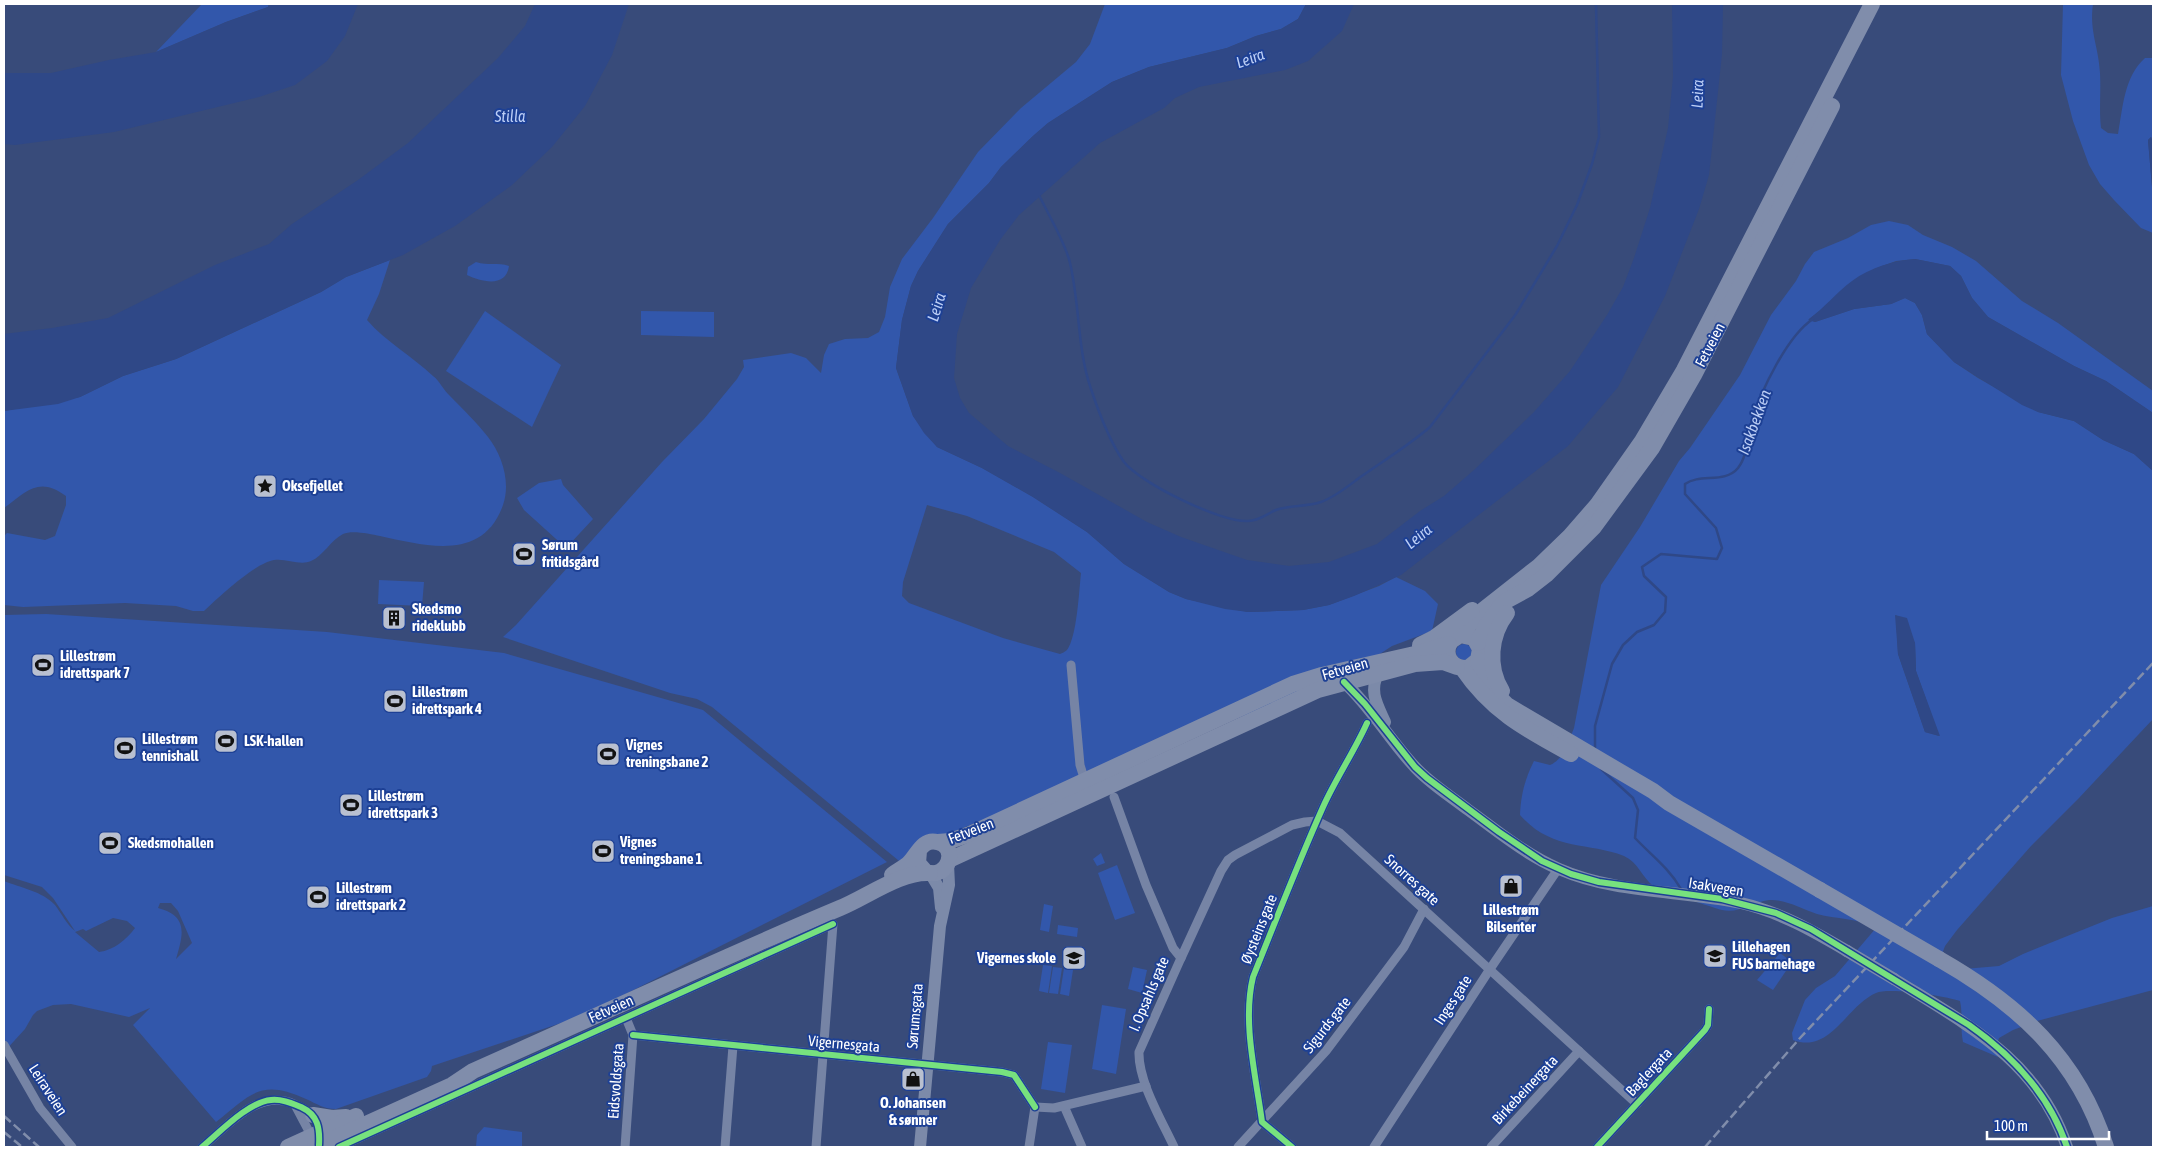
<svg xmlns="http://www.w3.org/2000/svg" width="2157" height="1151" viewBox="0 0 2157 1151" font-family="'Asap Condensed',sans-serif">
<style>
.green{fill:#3257ab;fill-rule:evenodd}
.water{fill:#2f4887}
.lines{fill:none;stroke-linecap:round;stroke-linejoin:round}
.stream{stroke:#2f4887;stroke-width:2.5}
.street{stroke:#7684a5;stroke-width:9}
.secondary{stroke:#7c8aa9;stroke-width:12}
.highway{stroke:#808dab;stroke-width:16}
.rail{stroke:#808dab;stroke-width:2.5;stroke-dasharray:9 4;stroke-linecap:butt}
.secondary-bridge{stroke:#7c8aa9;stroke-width:12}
.highway-bridge{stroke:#808dab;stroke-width:16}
.cycleway-casing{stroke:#1d4095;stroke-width:9}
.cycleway{stroke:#77e17e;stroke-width:6}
.labels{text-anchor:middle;stroke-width:4;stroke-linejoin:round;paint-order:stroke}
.street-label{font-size:15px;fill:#fff;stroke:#1d4095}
.poi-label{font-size:15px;font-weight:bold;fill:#fff;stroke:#1d4095;text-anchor:start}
.water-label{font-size:16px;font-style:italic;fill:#bccef6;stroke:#1d4095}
</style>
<rect width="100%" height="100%" fill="#384b7a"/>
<g class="green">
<polygon points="202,4 269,4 268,7 226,22 156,52"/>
<path d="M1105,4H1306L1298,19L1281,29L1256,36L1227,48L1149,67L1112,82L1048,123L1033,136L1001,167L989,183L948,224L918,271L911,286L902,320L896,368L913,416L937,447L982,468L1033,497L1087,532L1124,564L1169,592L1186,599L1248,612L1303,610L1329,605L1379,586L1396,577L1425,591L1438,604L1432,631L1392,646L1366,663L1324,684L948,834L904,865L712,707L697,699L670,693L503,637L516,625L662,462L704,419L737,379L744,367L743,360L791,353L806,358L821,373L824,355L829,344L845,339L868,338L879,332L885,317L890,287L902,259L933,218L978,152L1021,108L1076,62L1090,44ZM927,505L967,516L1054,552L1081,573C1079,591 1077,637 1067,650C1065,652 1062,653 1060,654L1003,638L909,603L902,596L903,582Z"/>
<path d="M2063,4H2093C2089,31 2099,48 2100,73C2101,92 2099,110 2101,128L2108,133L2118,134C2123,107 2124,77 2145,58H2153V142L2151,137L2148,140L2153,198V233L2141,228L2114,200L2100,184L2089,165L2073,121L2061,75Z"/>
<path d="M1889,221L1908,225L1923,235L1952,247L1976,261L2022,301L2058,323L2153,391V413L2106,381L2074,366L1988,317L1972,298L1961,276L1950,266L1915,259L1896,261L1874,269L1809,319L1815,322L1854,309L1891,304L1905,298L1915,303L1922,315L1927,334L1954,362L1978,378L2038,412L2074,421L2103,440L2134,454L2153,471V719L2079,798L2031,846L1957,930L1945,946L1941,957L1964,969L1999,966L2023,954L2112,918L2153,906V990L2037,1021L2013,1030L1999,1038L1995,1051L1998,1057L1963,1042C1960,1028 1963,1015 1960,1001C1945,996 1889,987 1876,993C1846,1006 1831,1054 1793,1040L1792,1033L1805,1000L1816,988L1835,976L1876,928C1858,918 1836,919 1817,914C1802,909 1785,899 1769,900C1752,902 1739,914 1722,910C1714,908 1657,889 1653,886C1642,877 1638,862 1624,856C1587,842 1551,851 1520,815C1521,794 1525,779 1534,761L1550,765C1564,759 1568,743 1574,728L1601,585L1640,527L1679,461L1690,448L1740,375L1771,315L1796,281L1805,264L1814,252L1848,238L1871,225ZM1896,615L1915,643L1916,671L1939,736L1925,732L1898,654Z"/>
<path d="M390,260L379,294L367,320C386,342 412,356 433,376C440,381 443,390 450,396C463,409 477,423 488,437C502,455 511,482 503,505C483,562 426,546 380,536C370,534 352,530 343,534C331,540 323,556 311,561C300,566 286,558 274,560C255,563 219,597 204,611H193L176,606L125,603L23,607L4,605V536L7,533L45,540L55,536L66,505V496C39,476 27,491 4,508V411L80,397L123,376L176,359L321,292L346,277Z"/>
<path d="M476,262C488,266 498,262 509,266C506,288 482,282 467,275L468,267Z"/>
<polygon points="485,311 561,365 532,427 446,371"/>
<polygon points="641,311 714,312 714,337 641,335"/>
<polygon points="561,479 563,485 593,519 566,548 524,510 517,498 539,483"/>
<polygon points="379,580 424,582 422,606 378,604"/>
<path d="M46,614L327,632L504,653L703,710L887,862L582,1016L432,1066L431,1071L427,1077L336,1109C324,1109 317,1104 306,1099C261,1078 251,1094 216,1122L133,1025L150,1008L129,1017L71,1004L53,1005L37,1011L33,1015L25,1029L4,1052V881C21,888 42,891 55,905C62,914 66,924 75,931L53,898L42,887L4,875V615ZM160,903H171L178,911L192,943L176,959C183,935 189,916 158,908ZM113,918L127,921L135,928C126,940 114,950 99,952L75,932L83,929L86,931Z"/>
<circle cx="1464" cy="652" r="8"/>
<polygon points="1101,853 1105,863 1097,866 1093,859"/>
<polygon points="1117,865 1135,913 1115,920 1098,873"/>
<polygon points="1044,904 1053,906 1049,932 1040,930"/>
<polygon points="1058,925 1078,928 1077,937 1057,934"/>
<polygon points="1780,953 1792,962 1773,990 1757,980"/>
<polygon points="1043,965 1052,966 1048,993 1039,991"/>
<polygon points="1053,967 1062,968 1058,994 1049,993"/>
<polygon points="1133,967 1147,970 1142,993 1128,989"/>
<polygon points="1064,968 1073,970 1069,996 1060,994"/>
<polygon points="1102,1005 1126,1009 1116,1074 1092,1069"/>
<polygon points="1048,1042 1072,1045 1065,1093 1041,1089"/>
<polygon points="484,1127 522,1132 522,1147 476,1147 477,1135"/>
</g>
<g class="water">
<polygon points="269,4 358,4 345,36 327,61 295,85 259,97 114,132 15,145 4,144 4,73 51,73 109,60 156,52 226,22 268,7"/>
<polygon points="535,4 629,4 612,55 585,106 552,147 512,185 455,226 403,255 346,277 321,292 176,359 123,376 80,397 58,404 4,411 4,334 52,328 108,318 215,265 269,244 292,224 358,180 408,143 498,58 525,26"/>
<polygon points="1306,4 1354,4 1342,31 1308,61 1285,70 1199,87 1175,98 1164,108 1100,143 1019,215 1000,240 971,288 957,334 954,378 960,398 969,413 1008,446 1060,473 1147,522 1181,537 1247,560 1289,566 1329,562 1377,544 1420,511 1444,496 1474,470 1534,412 1570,371 1607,315 1623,287 1634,258 1650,208 1668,128 1673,77 1672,4 1723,4 1722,54 1709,175 1699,209 1665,296 1618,387 1568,446 1401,575 1354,596 1329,605 1303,610 1248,612 1225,609 1186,599 1169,592 1124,564 1087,532 1033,497 982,468 937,447 924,433 913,416 896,368 902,320 911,286 918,271 948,224 989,183 1001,167 1033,136 1048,123 1112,82 1149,67 1227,48 1256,36 1281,29 1298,19"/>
<polygon points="2151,137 2153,142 2153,198 2148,140"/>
<path d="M1915,259L1950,266L1961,276L1972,298L1988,317L2074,366L2106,381L2153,413V471L2134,454L2103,440L2074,421L2038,412L2022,405L1954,362L1927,334L1922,315L1915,303L1905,298L1891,304L1854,309L1815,322L1808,320C1824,308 1837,292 1852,281C1871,267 1893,261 1915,259Z"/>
<polygon points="1895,615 1907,618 1915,643 1916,671 1940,736 1925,732 1898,654"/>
</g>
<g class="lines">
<g class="stream">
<path d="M1040,197C1049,216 1066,244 1070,263C1080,305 1077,349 1091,389C1099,413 1109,441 1124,462C1140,483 1222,523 1248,521C1260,521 1266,514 1276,510C1290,505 1306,507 1321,502C1335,497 1347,487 1359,478C1383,461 1408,446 1430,427L1516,314L1557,246L1577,205L1592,164L1599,137L1596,4"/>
<path d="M1595,750V726L1612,664L1623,645L1637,632L1654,625L1665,612L1666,597L1644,576L1642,567L1661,554L1717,559L1722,548L1716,528L1685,494V484C1700,473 1725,484 1738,468C1748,455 1748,435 1752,420C1761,391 1787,336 1813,319"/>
<path d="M1601,769L1633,798L1638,810L1635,838C1651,855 1669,868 1681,889"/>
</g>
<g class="street">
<polyline points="1071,665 1080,765 1085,781"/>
<path d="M1114,797L1146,885L1173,948L1181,958L1139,1052C1138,1081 1162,1121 1174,1147"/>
<polyline points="1181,958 1221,871 1228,860 1235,855 1292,825 1305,822 1317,821 1340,833 1637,1104"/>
<polyline points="633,1035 1002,1072 1014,1075 1035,1107"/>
<polyline points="4,1045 40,1108 72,1147"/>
<polyline points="295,1105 313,1139"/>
<polyline points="1064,1106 1082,1147"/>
<polyline points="1035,1107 1054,1108 1146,1086"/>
<path d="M202,1147C228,1126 258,1088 294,1104C302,1108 309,1110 314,1117"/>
<polyline points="339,1147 833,924 816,1147"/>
<polyline points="625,1147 633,1035 626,1018"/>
<polyline points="725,1147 733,1046"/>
<polyline points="1029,1147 1035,1107"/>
<polyline points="1238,1147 1326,1051 1404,947 1424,909"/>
<path d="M1292,1147L1262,1122C1256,1076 1242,1022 1253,977C1276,920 1298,863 1323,807C1336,778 1354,752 1367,723"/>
<polyline points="1374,1147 1490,969 1558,869"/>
<polyline points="1491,1147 1579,1051"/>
<polyline points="1597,1147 1705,1030 1708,1025 1709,1009"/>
</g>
<g class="secondary">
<path d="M1378,673C1369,692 1377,704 1385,722"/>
<path d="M1344,682C1371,707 1389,739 1414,766C1429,783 1449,795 1467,809C1496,830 1526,855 1559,869C1616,894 1681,890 1741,903C1780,912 1813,931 1847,951"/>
<polyline points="930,873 939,888 941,908"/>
<path d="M1894,979C1966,1024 2039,1061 2067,1147"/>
<polyline points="920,1147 940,926 949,885 948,864"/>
</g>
<g class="highway">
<path d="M1460,635L1474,638L1480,649L1478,660L1468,668C1452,669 1442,655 1451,641L1460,635L1483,610L1539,566L1570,536L1597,505L1642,441L1684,370L1872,4"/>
<polyline points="1478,643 1486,626 1499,608 1506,601 1528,589 1546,575 1594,527 1652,448 1694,375 1832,106"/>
<polyline points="1420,645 1434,638 1472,610"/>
<polyline points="1478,660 1489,687 1507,705 1653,791 1669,803 1820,890"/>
<path d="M1462,668C1492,712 1525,729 1571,754"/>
<path d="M1502,691C1487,667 1490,635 1507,613"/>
<polyline points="938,842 950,841 970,834 1293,684 1322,675 1419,653 1449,644"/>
<polyline points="949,860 1318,690 1415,664 1443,662 1457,667"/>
<path d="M892,875C897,871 903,868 908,864C917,856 922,838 937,842C959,846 949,880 926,872L918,863L919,851"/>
<path d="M1939,959C2018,1004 2078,1058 2106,1147"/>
<polyline points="313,1115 332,1118 346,1117"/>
<polyline points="288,1147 356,1116"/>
<path d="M315,1147L452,1085L473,1071C595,1017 716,960 840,908C867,897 901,871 930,873"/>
</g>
<g class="rail">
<polyline points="4,1116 39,1147"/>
<polyline points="4,1132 22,1147"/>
<polyline points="1705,1147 1800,1038 2153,663"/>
</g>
<polyline class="secondary-bridge" points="1847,951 1894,979"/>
<polyline class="highway-bridge" points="1820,890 1939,959"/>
<g class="cycleway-casing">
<g id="cycleway">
<path d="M1344,682L1365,704L1415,767L1427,778L1499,832L1542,861L1571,874L1599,882L1722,899L1776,913L1811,929L1969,1025C2013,1056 2050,1095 2067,1147"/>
<polyline points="633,1035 1002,1072 1014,1075 1035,1107"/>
<path d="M202,1147C219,1133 248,1102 271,1100C282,1099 291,1103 301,1107C318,1115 320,1128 319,1145"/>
<polyline points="339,1147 833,924"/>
<path d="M1292,1147L1262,1122C1256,1076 1242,1022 1253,977C1276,920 1298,863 1323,807C1336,778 1354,752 1367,723"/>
<polyline points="1597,1147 1705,1030 1708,1025 1709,1009"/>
</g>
</g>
<use href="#cycleway" class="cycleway"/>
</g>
<defs>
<g id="sight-square" transform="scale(1.25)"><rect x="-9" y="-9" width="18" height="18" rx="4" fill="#b9c0d0" stroke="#1d4095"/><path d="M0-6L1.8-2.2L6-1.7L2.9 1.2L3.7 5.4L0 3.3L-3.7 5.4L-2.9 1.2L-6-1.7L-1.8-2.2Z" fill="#111"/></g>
<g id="stadium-square" transform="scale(1.25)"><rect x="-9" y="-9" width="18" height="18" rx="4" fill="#b9c0d0" stroke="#1d4095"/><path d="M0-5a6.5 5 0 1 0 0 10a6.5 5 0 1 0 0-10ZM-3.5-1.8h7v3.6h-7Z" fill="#111"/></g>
<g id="building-square" transform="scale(1.25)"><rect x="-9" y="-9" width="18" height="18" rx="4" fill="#b9c0d0" stroke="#1d4095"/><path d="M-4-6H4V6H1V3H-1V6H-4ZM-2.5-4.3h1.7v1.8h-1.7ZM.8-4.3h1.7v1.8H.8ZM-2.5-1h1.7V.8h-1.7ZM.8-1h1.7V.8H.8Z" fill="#111"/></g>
<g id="shop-square" transform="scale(1.25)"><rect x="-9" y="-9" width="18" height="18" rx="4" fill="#b9c0d0" stroke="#1d4095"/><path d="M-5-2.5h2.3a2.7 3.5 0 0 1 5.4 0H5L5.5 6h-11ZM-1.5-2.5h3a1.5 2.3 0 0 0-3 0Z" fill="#111"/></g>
<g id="school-square" transform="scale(1.25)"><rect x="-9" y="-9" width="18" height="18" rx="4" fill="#b9c0d0" stroke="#1d4095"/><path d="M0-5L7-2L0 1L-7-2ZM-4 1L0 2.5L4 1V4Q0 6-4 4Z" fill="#111"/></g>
</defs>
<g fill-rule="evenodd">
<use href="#sight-square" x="265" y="486"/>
<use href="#stadium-square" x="524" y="554"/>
<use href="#building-square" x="394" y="618"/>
<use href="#stadium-square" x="43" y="665"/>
<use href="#stadium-square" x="395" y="701"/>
<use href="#stadium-square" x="226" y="741"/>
<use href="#stadium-square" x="125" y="748"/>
<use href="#stadium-square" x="608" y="754"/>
<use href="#stadium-square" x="351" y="805"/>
<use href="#stadium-square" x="110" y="843"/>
<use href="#stadium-square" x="603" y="851"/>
<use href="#shop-square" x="1511" y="886"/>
<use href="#stadium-square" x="318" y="897"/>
<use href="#school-square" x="1715" y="956"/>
<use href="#school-square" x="1074" y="958"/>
<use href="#shop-square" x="913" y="1079"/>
</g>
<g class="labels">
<g class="street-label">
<text transform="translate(1710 345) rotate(-63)" y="5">Fetveien</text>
<text transform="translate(1345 669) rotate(-16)" y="5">Fetveien</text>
<text transform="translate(971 831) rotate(-21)" y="5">Fetveien</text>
<text transform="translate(1412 880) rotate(42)" y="5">Snorres gate</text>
<text transform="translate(1716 887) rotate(9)" y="5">Isakvegen</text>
<text transform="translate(1259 929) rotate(-68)" y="5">Øysteins gate</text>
<text transform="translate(1149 994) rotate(-67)" y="5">I. Opsahls gate</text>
<text transform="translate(1453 1000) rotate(-57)" y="5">Inges gate</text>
<text transform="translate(611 1009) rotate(-24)" y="5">Fetveien</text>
<text transform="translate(915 1016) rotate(-85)" y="5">Sørumsgata</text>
<text transform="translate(1327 1025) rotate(-52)" y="5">Sigurds gate</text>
<text transform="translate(844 1044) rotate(5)" y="5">Vigernesgata</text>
<text transform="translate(1649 1072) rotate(-47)" y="5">Baglergata</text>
<text transform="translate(616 1081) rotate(-86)" y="5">Eidsvoldsgata</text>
<text transform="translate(48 1090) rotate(57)" y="5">Leiraveien</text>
<text transform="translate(1525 1090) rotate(-47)" y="5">Birkebeinergata</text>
</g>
<g class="poi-label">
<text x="282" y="491">Oksefjellet</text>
<text x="542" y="550">Sørum<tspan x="542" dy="17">fritidsgård</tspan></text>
<text x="412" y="614">Skedsmo<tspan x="412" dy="17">rideklubb</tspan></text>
<text x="60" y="661">Lillestrøm<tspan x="60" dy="17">idrettspark 7</tspan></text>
<text x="412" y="697">Lillestrøm<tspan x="412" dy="17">idrettspark 4</tspan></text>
<text x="142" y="744">Lillestrøm<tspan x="142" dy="17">tennishall</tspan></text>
<text x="244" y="746">LSK-hallen</text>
<text x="626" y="750">Vignes<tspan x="626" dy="17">treningsbane 2</tspan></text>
<text x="368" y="801">Lillestrøm<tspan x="368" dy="17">idrettspark 3</tspan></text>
<text x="620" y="847">Vignes<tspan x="620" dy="17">treningsbane 1</tspan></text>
<text x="128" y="848">Skedsmohallen</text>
<text x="336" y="893">Lillestrøm<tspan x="336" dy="17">idrettspark 2</tspan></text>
<text x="1511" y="915" text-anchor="middle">Lillestrøm<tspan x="1511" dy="17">Bilsenter</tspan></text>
<text x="1732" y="952">Lillehagen<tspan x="1732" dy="17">FUS barnehage</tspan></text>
<text x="1056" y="963" text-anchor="end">Vigernes skole</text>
<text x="913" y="1108" text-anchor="middle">O. Johansen<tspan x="913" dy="17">&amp; sønner</tspan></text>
</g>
<g class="water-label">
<text transform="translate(1250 58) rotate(-20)" y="6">Leira</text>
<text transform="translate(1697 94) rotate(-88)" y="6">Leira</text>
<text x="510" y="122">Stilla</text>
<text transform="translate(936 307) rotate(-73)" y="6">Leira</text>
<text transform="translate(1754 422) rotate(-70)" y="6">Isakbekken</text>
<text transform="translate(1418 536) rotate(-39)" y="6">Leira</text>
</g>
</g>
<rect width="2157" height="1151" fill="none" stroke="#ffffff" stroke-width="10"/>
<path d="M1987 1131v8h122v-8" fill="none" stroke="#ffffff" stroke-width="2.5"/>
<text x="1994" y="1131" font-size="15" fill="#ffffff" stroke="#1d4095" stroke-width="4" paint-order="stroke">100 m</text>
</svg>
